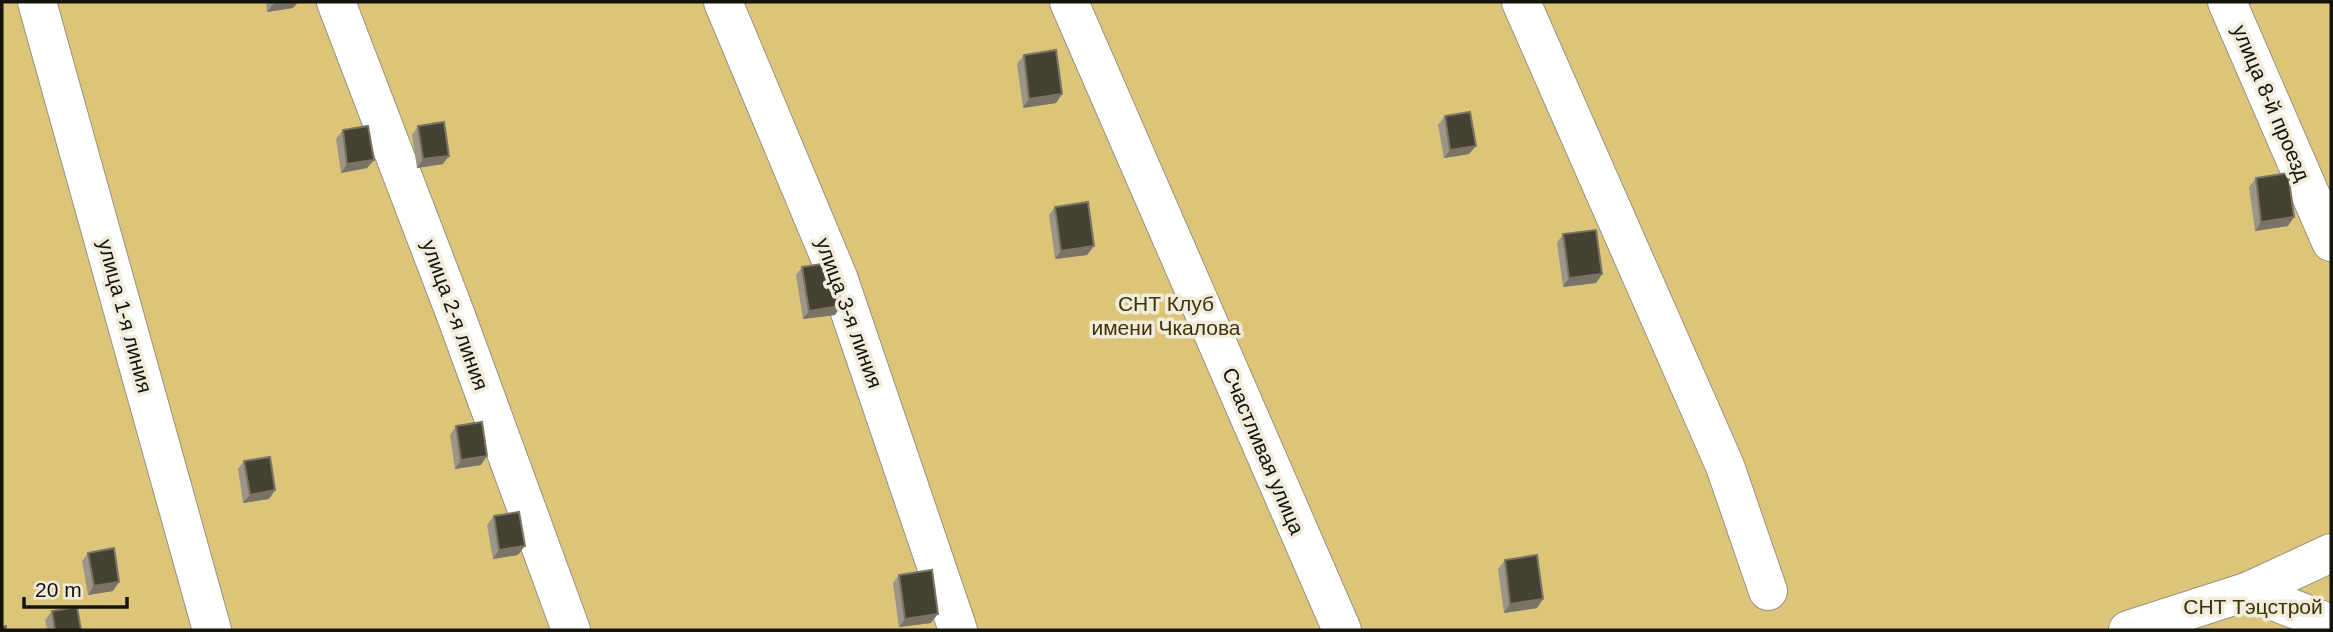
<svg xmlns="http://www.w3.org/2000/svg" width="2333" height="632" viewBox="0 0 2333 632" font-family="Helvetica,sans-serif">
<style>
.green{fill:#dcc579}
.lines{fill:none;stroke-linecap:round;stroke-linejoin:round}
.minor-casing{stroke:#969282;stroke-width:40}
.minor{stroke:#fff;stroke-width:38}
.wall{fill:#9b9687}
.shaded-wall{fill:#797465}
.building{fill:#454133;stroke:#797465;stroke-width:2}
.labels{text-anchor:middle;stroke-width:7;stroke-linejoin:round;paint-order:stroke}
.street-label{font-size:21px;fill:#15130d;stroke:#f1ecdb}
.park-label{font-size:21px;fill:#3d3208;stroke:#f1ecdb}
</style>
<rect width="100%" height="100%" fill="#f1ecdb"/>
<rect class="green" x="2" y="2" width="2329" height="628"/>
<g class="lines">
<g class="minor-casing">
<g id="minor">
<polyline points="37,2 212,630"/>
<polyline points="336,2 455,313 571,630"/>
<polyline points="723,2 838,277 958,630"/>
<polyline points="1069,2 1342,630"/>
<polyline points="1521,2 1725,466 1768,591"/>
<polyline points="2227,2 2331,242"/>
<polyline points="2249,591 2331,624"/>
<polyline points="2128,630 2249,591 2331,553"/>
</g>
</g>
<use href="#minor" class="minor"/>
</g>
<g class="wall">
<polygon points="266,2 298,2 293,8 267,12"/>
<polygon points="1024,55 1062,94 1056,103 1023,108 1017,64"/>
<polygon points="1445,116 1469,154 1444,158 1438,125"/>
<polygon points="418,126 443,164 417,168 412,135"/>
<polygon points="343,130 374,160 367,168 341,173 336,139"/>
<polygon points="2256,178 2288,226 2255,231 2249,187"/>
<polygon points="1055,207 1094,246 1087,255 1055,259 1049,215"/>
<polygon points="1563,234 1602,274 1596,283 1563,287 1557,243"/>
<polygon points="802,267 835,315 803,319 796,275"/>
<polygon points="456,426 481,465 455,469 450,435"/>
<polygon points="244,461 275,490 269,499 243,503 238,469"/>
<polygon points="494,516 518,555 493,559 487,525"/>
<polygon points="88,553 113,591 88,595 82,561"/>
<polygon points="1505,560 1537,608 1504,613 1498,569"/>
<polygon points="899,575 931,623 899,627 893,583"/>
<polygon points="52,611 81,630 47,630 45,620"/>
</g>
<g class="shaded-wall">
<polygon points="284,2 298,2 293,8 267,12 274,3"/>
<polygon points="1062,94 1056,103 1023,108 1029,99"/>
<polygon points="1476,146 1469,154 1444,158 1450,150"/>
<polygon points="449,156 443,164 417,168 423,159"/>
<polygon points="374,160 367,168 341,173 347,164"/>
<polygon points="2294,217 2288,226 2255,231 2261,222"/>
<polygon points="1094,246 1087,255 1055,259 1061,251"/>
<polygon points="1602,274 1596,283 1563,287 1569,278"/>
<polygon points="841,306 835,315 803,319 809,311"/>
<polygon points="487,456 481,465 455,469 461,460"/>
<polygon points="275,490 269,499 243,503 250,495"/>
<polygon points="525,546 518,555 493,559 499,550"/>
<polygon points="119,582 113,591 88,595 94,586"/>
<polygon points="1543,599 1537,608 1504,613 1510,604"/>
<polygon points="938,614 931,623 899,627 905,619"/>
</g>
<g class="building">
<polygon points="1056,50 1062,94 1029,99 1024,55"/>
<polygon points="1470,112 1476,146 1450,150 1445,116"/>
<polygon points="444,122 449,156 423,159 418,126"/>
<polygon points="368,126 374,160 347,164 343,130"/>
<polygon points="2288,173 2294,217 2261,222 2256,178"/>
<polygon points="1088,202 1094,246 1061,251 1055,207"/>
<polygon points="1596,230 1602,274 1569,278 1563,234"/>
<polygon points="835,262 841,306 809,311 802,267"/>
<polygon points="482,422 487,456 461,460 456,426"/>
<polygon points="270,457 275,490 250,495 244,461"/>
<polygon points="519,512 525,546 499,550 494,516"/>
<polygon points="114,548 119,582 94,586 88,553"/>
<polygon points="1537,555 1543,599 1510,604 1505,560"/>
<polygon points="932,570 938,614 905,619 899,575"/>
<polygon points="77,607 81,630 55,630 52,611"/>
<polygon points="6,626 6,630 2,630 2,627"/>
</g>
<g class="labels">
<g class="street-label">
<text transform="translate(2271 103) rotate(67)" y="7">улица 8-й проезд</text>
<text transform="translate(849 313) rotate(70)" y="7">улица 3-я линия</text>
<text transform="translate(455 315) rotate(70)" y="7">улица 2-я линия</text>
<text transform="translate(125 316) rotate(75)" y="7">улица 1-я линия</text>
<text transform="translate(1263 451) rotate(67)" y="7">Счастливая улица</text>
</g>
<g class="park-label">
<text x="1166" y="311">СНТ Клуб<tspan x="1166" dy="24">имени Чкалова</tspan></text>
<text x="2253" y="614">СНТ Тэцстрой</text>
</g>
</g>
<rect width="2333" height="632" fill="none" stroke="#15130d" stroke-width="7"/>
<path d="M24 597v10h103v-10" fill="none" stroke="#15130d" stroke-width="3.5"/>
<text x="35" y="597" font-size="21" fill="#15130d" stroke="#f1ecdb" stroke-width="5" paint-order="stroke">20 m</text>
</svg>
